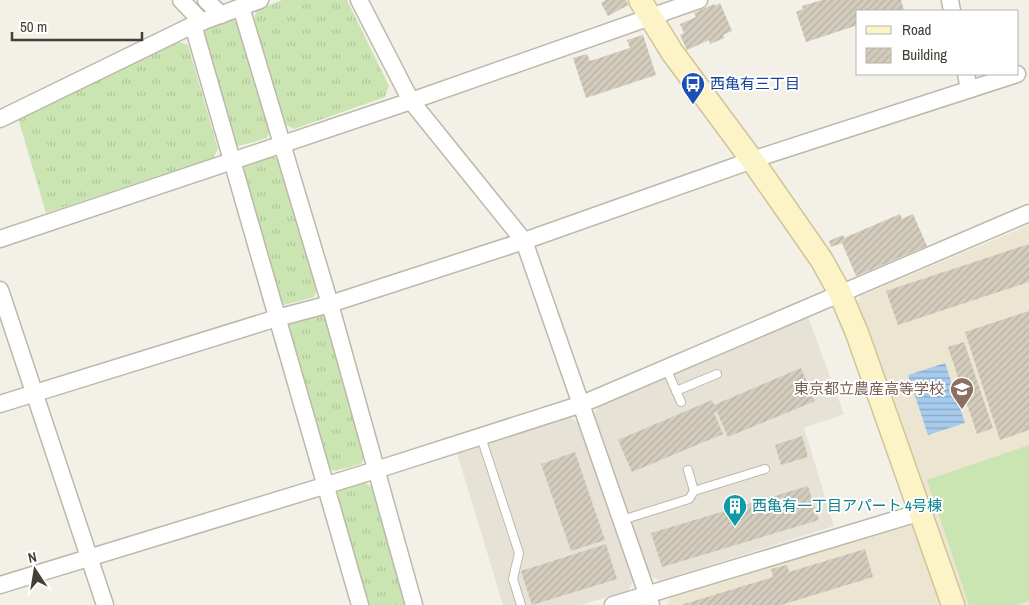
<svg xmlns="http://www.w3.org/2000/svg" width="1029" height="605" viewBox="0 0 1029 605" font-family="'Archivo Narrow','Noto Sans JP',sans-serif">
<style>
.residential{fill:#e6e2d5}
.education{fill:#ebe5d1}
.grass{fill:url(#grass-tufts)}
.pitch{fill:#cae5b1}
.water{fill:url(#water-rules)}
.building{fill:url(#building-hatch)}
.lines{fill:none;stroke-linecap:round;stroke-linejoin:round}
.lane-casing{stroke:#bdb8aa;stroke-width:10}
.street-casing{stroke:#bdb8aa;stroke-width:19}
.secondary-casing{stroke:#d0c598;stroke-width:25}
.lane{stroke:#fff;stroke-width:8}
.street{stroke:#fff;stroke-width:16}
.secondary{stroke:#fcf3c7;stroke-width:22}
.labels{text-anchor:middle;stroke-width:4;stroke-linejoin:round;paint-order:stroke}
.transit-label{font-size:15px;fill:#164399;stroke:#fff;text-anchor:start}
.education-label{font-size:15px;fill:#785e54;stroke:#fff;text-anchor:end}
.culture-label{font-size:15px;fill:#0d838f;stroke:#fff;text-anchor:start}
</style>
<defs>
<pattern id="grass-tufts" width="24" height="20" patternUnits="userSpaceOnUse" patternTransform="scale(1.25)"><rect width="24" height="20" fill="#cae5b1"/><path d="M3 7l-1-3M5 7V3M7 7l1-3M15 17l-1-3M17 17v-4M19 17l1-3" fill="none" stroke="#afc699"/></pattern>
<pattern id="water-rules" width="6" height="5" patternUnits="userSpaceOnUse" patternTransform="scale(1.25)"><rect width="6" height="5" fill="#a6cbec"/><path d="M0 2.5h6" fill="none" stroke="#89a6c0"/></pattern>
<pattern id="building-hatch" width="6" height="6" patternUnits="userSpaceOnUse" patternTransform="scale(1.25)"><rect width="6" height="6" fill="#d3ccbd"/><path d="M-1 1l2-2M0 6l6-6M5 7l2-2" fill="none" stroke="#b6b0a3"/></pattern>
</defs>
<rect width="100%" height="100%" fill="#f2f0e7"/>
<polygon class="residential" points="808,317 844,414 804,428 834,526 660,581 650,575 634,580 628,591 580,605 503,605 457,453 568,417 578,422 595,414 598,406"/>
<polygon class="education" points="1029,225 1029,605 667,605 670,598 933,517 858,303 861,296"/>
<g class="grass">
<polygon points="282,0 347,0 389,86 385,97 294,129 284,124 254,18 257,10"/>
<polygon points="232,19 239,25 270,129 267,138 239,146 231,141 202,38 204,29"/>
<polygon points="179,42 188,45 218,149 213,158 46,213 18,118"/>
<polygon points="272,156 279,160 317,289 314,297 284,305 275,300 240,174 244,163"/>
<polygon points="319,314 327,318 365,456 361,464 334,471 324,464 285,330 289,323"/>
<polygon points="365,483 372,487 407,605 366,605 336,497 338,491"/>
</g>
<polygon class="pitch" points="1029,445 1029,601 1016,605 969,605 927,480"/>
<polygon class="water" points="945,363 965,423 928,435 908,375"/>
<g class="building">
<polygon points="606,0 626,0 628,5 608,16 601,3"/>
<polygon points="822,0 901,0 904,10 899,11 858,11 858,25 806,42 796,12 803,9 802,6"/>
<polygon points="720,3 732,31 723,35 724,38 710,44 709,40 687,50 680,35 684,33 680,24 696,17 694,13 714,4 715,6"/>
<polygon points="643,35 656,75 586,98 573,58 587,54 590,61 630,48 627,40"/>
<polygon points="900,214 902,219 913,214 927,246 856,276 842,243 831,247 829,241 843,235 844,238"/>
<polygon points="1029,244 1029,282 898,325 886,291"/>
<polygon points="1029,311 1029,430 1000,440 965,332"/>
<polygon points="964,342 993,428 977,434 948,347"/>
<polygon points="801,368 815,401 728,437 717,412 714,413 723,434 632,472 618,440 712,400 714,405"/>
<polygon points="802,436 808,457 781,465 775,445"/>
<polygon points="575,452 605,540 571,551 541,464"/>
<polygon points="808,486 819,520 662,567 651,533"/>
<polygon points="606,544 617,579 532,605 521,571"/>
<polygon points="865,549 873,577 781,605 681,605 773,577 771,569 787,565 789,572"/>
</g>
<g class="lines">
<g class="lane-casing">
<g id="lane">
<polyline points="666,368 681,402"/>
<polyline points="676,391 717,374"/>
<polyline points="481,437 519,553 513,579 521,605"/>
<polyline points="688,470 694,491"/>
<polyline points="622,520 689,499 694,491 765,469"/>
</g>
</g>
<g class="street-casing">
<g id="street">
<polyline points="181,0 202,22"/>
<polyline points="206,0 221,15"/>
<polyline points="359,0 411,101 524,241 651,605"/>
<polyline points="950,0 952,11"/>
<polyline points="241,7 330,304 414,605"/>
<polyline points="193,25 360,605"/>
<polyline points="966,74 969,89"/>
<polyline points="0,119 193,25 260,0"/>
<polyline points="0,239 411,101 699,0"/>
<polyline points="0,290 105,605"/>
<polyline points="0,404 277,318 330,304 524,241 764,156 1017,74"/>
<polyline points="0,585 376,470 582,404 1029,213"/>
<polyline points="613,605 921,512"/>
</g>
</g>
<g class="secondary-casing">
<polyline id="secondary" points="640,0 672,52 752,160 821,259 840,293 857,333 953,605"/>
</g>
<use href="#lane" class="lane"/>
<use href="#street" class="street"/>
<use href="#secondary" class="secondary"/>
</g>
<defs>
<g id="bus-pin" transform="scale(1.25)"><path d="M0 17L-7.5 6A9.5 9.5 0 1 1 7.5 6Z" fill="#1a4fb4" stroke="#fff"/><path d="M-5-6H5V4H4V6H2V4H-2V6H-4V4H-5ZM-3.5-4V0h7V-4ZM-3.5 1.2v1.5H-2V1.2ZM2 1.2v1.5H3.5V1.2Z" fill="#fff"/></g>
<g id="school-pin" transform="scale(1.25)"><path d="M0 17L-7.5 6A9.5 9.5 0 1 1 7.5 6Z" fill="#8d6e63" stroke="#fff"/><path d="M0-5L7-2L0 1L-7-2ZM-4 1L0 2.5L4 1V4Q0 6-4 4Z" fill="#fff"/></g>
<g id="building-pin" transform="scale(1.25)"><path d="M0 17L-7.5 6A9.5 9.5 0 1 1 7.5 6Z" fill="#0f9aa8" stroke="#fff"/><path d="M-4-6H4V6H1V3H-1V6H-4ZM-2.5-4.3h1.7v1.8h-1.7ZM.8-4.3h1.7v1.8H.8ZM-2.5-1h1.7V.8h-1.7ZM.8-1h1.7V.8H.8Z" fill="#fff"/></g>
</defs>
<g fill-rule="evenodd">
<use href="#bus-pin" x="693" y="84"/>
<use href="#school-pin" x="962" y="389"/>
<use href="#building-pin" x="735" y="506"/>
</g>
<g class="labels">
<g class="transit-label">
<text x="710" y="89">西亀有三丁目</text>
</g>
<g class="education-label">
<text x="944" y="394">東京都立農産高等学校</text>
</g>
<g class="culture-label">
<text x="752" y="511">西亀有一丁目アパート 4号棟</text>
</g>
</g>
<rect x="856" y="10" width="162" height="65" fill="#ffffff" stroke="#b5b3af"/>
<rect x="866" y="26" width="25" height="8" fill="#fcf3c7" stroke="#b5b3af"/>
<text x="902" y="35" font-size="15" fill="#454036">Road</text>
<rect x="866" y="48" width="25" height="15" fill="url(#building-hatch)" stroke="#b5b3af"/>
<text x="902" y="60" font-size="15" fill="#454036">Building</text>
<g transform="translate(35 570) rotate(348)" stroke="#ffffff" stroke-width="4" paint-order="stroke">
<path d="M0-4L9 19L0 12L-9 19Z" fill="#454036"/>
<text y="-8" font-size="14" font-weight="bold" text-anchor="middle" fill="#454036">N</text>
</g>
<path d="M12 32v8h130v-8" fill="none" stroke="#454036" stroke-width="2.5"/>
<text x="20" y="32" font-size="15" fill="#454036" stroke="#ffffff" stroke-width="4" paint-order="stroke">50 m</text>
</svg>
